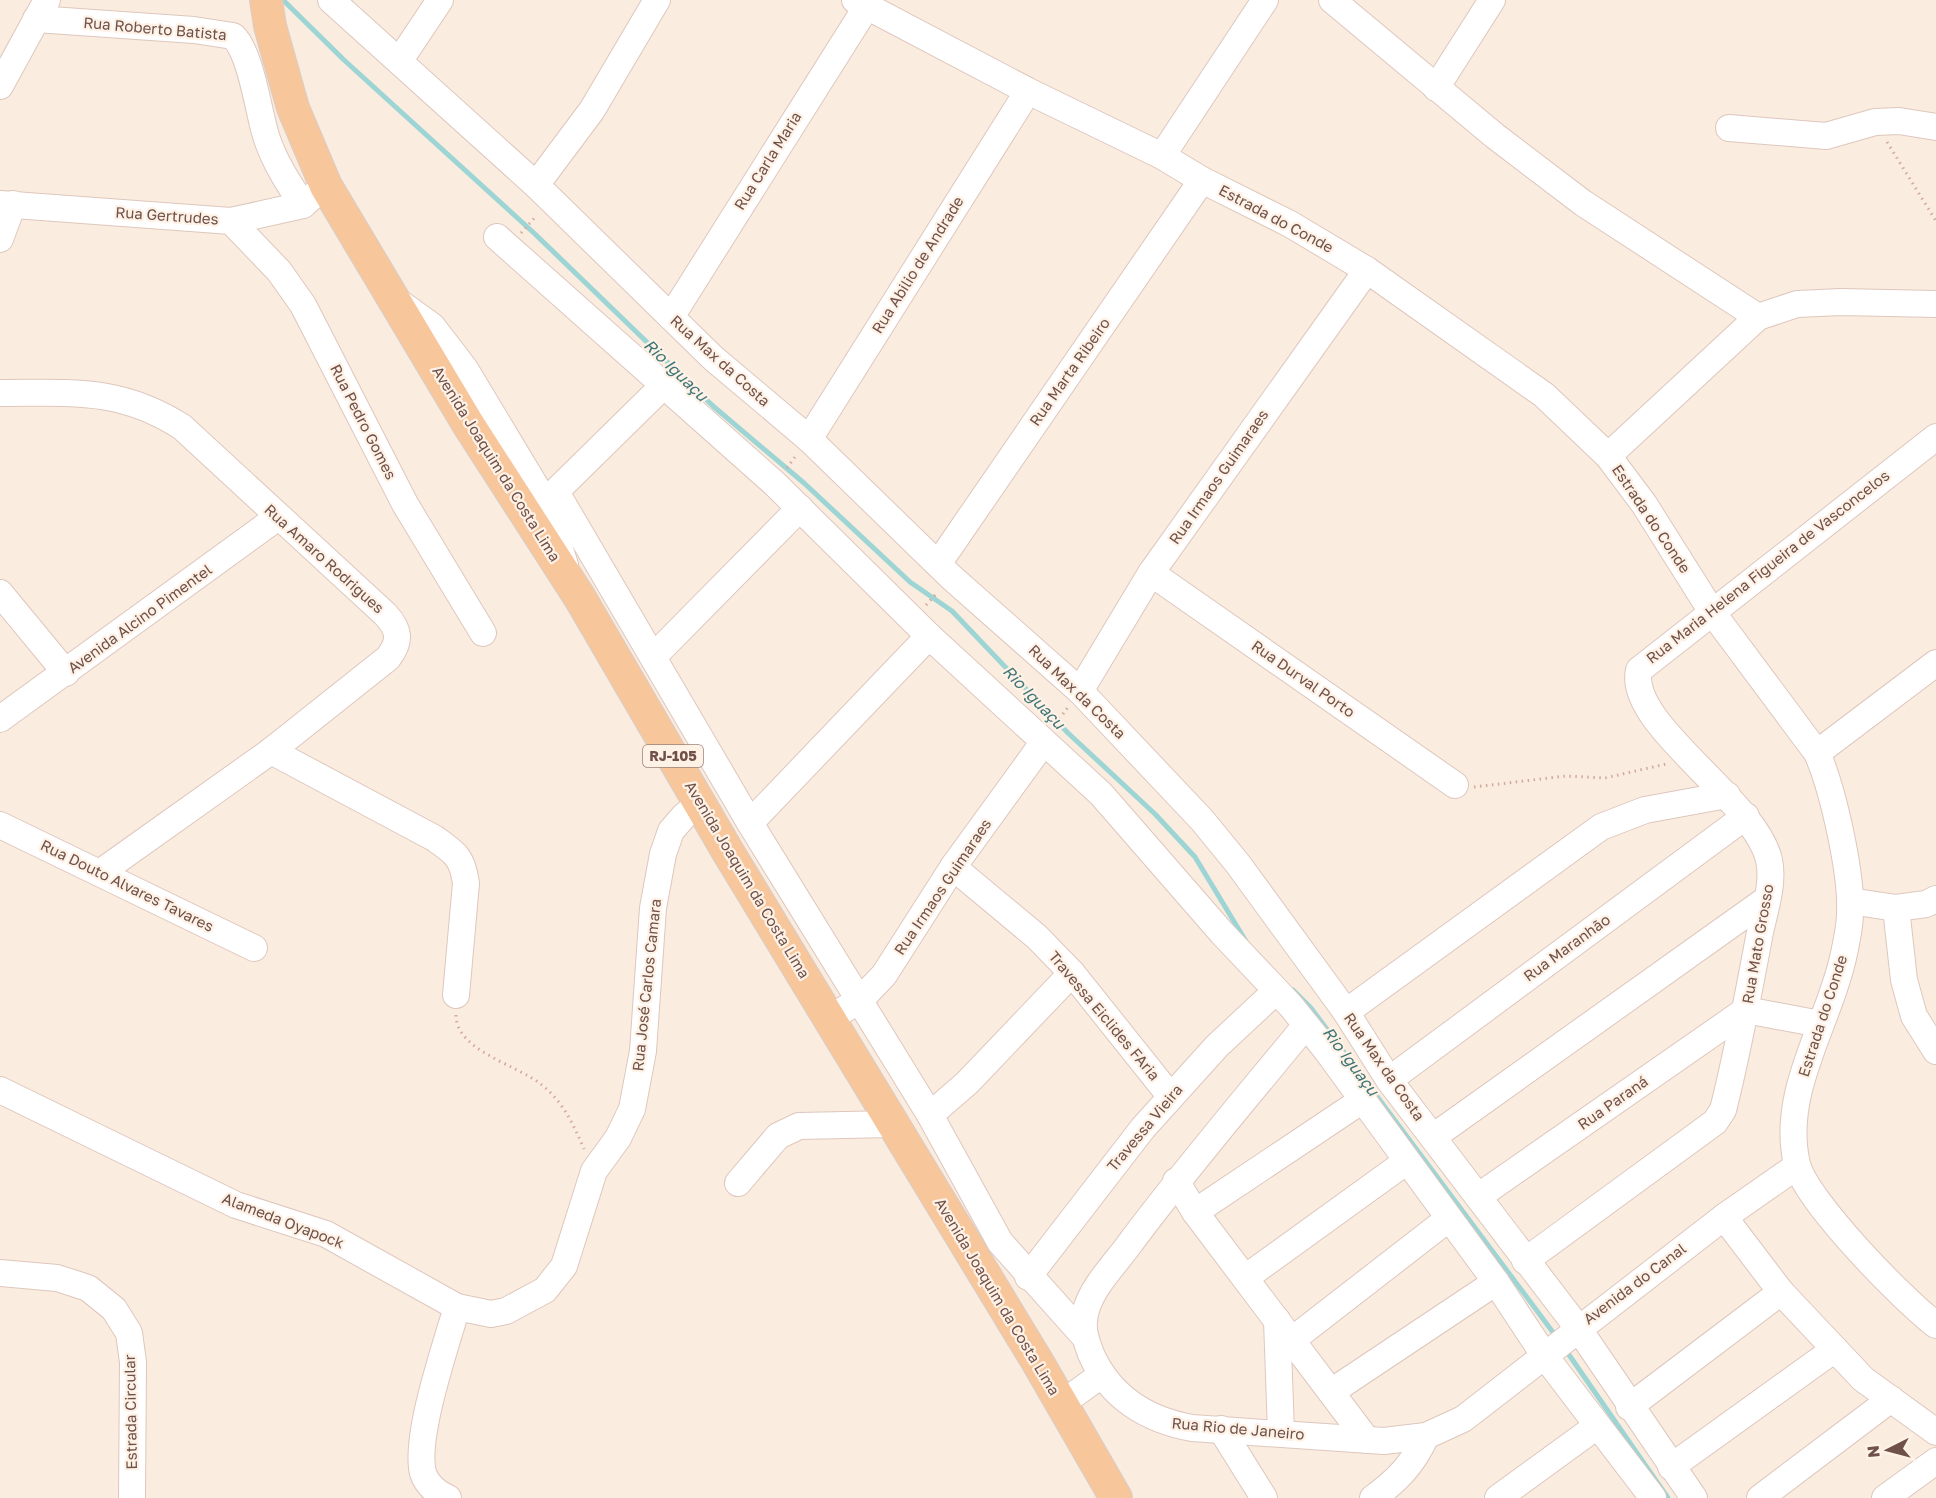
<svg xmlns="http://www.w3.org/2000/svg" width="1936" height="1498" viewBox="0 0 1936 1498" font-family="'Golos Text',sans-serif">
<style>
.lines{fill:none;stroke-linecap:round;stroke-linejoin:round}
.stream{stroke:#9dd4d4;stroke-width:5}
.minor-casing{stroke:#dec7bd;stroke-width:28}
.major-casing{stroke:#d7cecc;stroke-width:34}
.path{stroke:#d3a99d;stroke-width:3;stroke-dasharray:1.5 4.5;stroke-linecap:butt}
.minor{stroke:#fff;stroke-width:26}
.major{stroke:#f7c69b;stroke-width:32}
.labels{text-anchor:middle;stroke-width:4.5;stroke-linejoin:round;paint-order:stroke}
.shield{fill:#fef1e6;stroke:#9b8178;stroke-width:1.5}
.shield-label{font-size:14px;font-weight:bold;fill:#705149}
.street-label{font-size:15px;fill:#705149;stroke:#fef1e6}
.water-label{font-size:16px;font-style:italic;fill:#3e7576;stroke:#fef1e6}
</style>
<rect width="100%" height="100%" fill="#fbece0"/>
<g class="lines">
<g class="stream">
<polyline points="283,0 344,60 535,234 713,406 804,483 910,582 952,611 1068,733 1155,814 1195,857 1247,943"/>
<polyline points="1293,990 1311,1008 1558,1339"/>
<polyline points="1565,1349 1668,1498"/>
</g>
<g class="minor-casing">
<g id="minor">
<polyline points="331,0 536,185 713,358 809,439 951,577 1080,691 1202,820 1238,864 1346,1012 1389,1080 1578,1328 1694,1498"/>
<path d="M855,0L1028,91L1162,156L1202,180L1290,224L1367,270L1544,395L1608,456L1644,504L1712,612L1817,753C1833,789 1852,874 1850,913C1850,927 1846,944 1843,958C1828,1025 1780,1093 1797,1164C1806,1201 1904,1301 1936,1325"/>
<polyline points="1332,0 1495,136 1583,203 1758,317 1797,304 1841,302 1936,304"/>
<path d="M36,19L194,30L233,36C251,53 258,110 266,136C274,161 288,183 303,205"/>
<polyline points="400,60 440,0"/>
<polyline points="0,86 47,0"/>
<polyline points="1436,88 1492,0"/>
<polyline points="1729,128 1826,136 1875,122 1899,121 1936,127"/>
<polyline points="1162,156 1265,0"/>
<polyline points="536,185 592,110 657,0"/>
<polyline points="0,204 231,221 303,205 314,195"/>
<polyline points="231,221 279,271 303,305 405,504 483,633"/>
<polyline points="497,237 775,484 929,636 1101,794 1222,933 1291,1006 1327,1051 1496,1282 1544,1355 1653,1498"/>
<polyline points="0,239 13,204"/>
<polyline points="396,300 432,326 465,369 545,502 565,565"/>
<polyline points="671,317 867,6"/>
<path d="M0,393C70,393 120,387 182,427L385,614C400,630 401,641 388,658L271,751L101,872"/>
<polyline points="809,439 1028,91"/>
<polyline points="1608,456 1758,317"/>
<polyline points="556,492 750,823 930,1115 1000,1242 1084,1336"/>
<polyline points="545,502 662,387"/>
<polyline points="938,564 1202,180"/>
<polyline points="1151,573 1455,785"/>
<polyline points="0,593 66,673"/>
<polyline points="653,657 800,508"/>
<polyline points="1080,691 1151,573 1367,270"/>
<polyline points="0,719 278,517"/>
<path d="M271,751L434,838C455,853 462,856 466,883L456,995"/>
<polyline points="1817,753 1936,663"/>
<polyline points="750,823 929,636"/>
<polyline points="0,825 254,948"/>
<polyline points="953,867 1037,937 1072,973 1171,1097"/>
<polyline points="1850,901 1896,908 1904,980 1914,1016 1936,1051"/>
<polyline points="1896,908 1926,904 1936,899"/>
<polyline points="1346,1012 1601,827 1645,810 1727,795"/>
<polyline points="830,1018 860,1000 884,975 953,867 1043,743"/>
<path d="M1306,1025C1247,1097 1187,1167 1131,1242C1117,1262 1093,1285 1086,1310C1081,1326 1085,1338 1091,1354C1110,1397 1147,1420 1192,1428L1384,1441L1426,1436L1463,1419L1724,1217L1797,1166"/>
<polyline points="1389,1080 1746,816"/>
<polyline points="0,1090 236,1205 326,1234 457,1307 491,1314 506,1311 545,1290 564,1266 594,1171 618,1138 632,1109 643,1051 653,908 663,854 671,831 684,816 700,803"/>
<polyline points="930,1115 967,1083 1072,973"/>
<polyline points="1433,1137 1767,899"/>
<polyline points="1176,1181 1195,1212 1367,1440"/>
<polyline points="738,1183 778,1136 799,1126 892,1124"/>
<polyline points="1479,1196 1746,1010 1820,1024"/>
<polyline points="1195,1212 1361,1101"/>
<polyline points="1724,1217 1781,1292 1863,1379 1936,1432"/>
<path d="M1525,1261L1715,1122L1723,1110C1738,1051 1749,991 1760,932C1765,910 1774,882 1769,860C1755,799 1626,724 1639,670L1936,437"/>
<polyline points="0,1273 57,1278 88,1288 114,1309 129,1333 133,1362 132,1498"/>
<polyline points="1028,1277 1143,1128 1217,1046 1276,991"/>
<polyline points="1245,1278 1407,1161"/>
<polyline points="1277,1320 1281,1433"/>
<polyline points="1292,1340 1448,1219"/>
<polyline points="1331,1392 1496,1282"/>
<polyline points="1061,1404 1100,1376"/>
<polyline points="1629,1407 1781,1292"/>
<polyline points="1221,1429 1264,1498"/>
<polyline points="1671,1467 1835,1349"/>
<path d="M448,1498C437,1493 427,1485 423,1473C414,1437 446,1345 457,1307"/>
<path d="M1373,1498C1398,1480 1413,1464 1426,1436"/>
<polyline points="1498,1498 1597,1426"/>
<polyline points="1760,1498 1891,1399"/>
<polyline points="1885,1498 1936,1461"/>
</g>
</g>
<g class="major-casing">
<polyline id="major" points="266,0 270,26 293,108 326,186 468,424 580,598 728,852 1037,1361 1116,1498"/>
</g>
<g class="path">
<polyline points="1887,142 1936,221"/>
<polyline points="521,233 537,215"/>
<polyline points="787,468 797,454"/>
<polyline points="926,605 938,592"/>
<polyline points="1056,724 1068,707"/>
<polyline points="1474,787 1566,776 1605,778 1666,764"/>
<path d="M456,1015C456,1051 518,1065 542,1085C564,1103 573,1124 584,1149"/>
</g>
<use href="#minor" class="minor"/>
<use href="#major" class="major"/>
</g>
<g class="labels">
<rect class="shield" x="643" y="745" width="60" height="22" rx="4.5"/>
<g class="shield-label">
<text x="673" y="761">RJ-105</text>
</g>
<g class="street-label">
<text transform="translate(155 29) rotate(5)" y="5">Rua Roberto Batista</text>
<text transform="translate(768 161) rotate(-58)" y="5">Rua Carla Maria</text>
<text transform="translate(167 216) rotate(4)" y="5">Rua Gertrudes</text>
<text transform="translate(1276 219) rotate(28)" y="5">Estrada do Conde</text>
<text transform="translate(918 265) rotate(-58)" y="5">Rua Abilio de Andrade</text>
<text transform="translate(720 361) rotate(42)" y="5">Rua Max da Costa</text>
<text transform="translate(1070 372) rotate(-55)" y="5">Rua Marta Ribeiro</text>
<text transform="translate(363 422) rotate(63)" y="5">Rua Pedro Gomes</text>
<text transform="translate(496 464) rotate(58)" y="5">Avenida Joaquim da Costa Lima</text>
<text transform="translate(1219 477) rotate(-55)" y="5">Rua Irmaos Guimaraes</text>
<text transform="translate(1651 519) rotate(56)" y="5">Estrada do Conde</text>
<text transform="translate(324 559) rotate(42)" y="5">Rua Amaro Rodrigues</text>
<text transform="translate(1768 567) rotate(-38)" y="5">Rua Maria Helena Figueira de Vasconcelos</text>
<text transform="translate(140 619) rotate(-36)" y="5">Avenida Alcino Pimentel</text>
<text transform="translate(1303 679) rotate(35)" y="5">Rua Durval Porto</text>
<text transform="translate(1077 692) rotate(44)" y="5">Rua Max da Costa</text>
<text transform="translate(747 880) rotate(59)" y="5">Avenida Joaquim da Costa Lima</text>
<text transform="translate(127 886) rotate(26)" y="5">Rua Douto Alvares Tavares</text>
<text transform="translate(943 887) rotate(-56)" y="5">Rua Irmaos Guimaraes</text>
<text transform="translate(1758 944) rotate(-80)" y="5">Rua Mato Grosso</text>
<text transform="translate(1567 948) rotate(-36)" y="5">Rua Maranhão</text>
<text transform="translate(647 985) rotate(-84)" y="5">Rua José Carlos Camara</text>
<text transform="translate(1104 1016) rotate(50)" y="5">Travessa Eiclides FAria</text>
<text transform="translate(1823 1016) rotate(-72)" y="5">Estrada do Conde</text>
<text transform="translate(1384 1067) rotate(55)" y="5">Rua Max da Costa</text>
<text transform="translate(1613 1103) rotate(-35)" y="5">Rua Paraná</text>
<text transform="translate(1145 1128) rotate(-50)" y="5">Travessa Vieira</text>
<text transform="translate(283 1221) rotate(21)" y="5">Alameda Oyapock</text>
<text transform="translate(1635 1284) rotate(-37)" y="5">Avenida do Canal</text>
<text transform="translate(997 1297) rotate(59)" y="5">Avenida Joaquim da Costa Lima</text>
<text transform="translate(131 1412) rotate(-91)" y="5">Estrada Circular</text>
<text transform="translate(1238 1429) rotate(5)" y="5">Rua Rio de Janeiro</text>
</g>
<g class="water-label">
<text transform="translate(676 370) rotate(44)" y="6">Rio Iguaçu</text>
<text transform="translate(1034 697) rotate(46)" y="6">Rio Iguaçu</text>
<text transform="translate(1351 1061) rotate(53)" y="6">Rio Iguaçu</text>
</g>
</g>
<g transform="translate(1888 1450) rotate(264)" stroke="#fef1e6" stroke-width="4.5" paint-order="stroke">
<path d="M0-4.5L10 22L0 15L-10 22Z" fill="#705149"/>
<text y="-9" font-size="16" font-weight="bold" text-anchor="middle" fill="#705149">N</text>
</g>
</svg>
